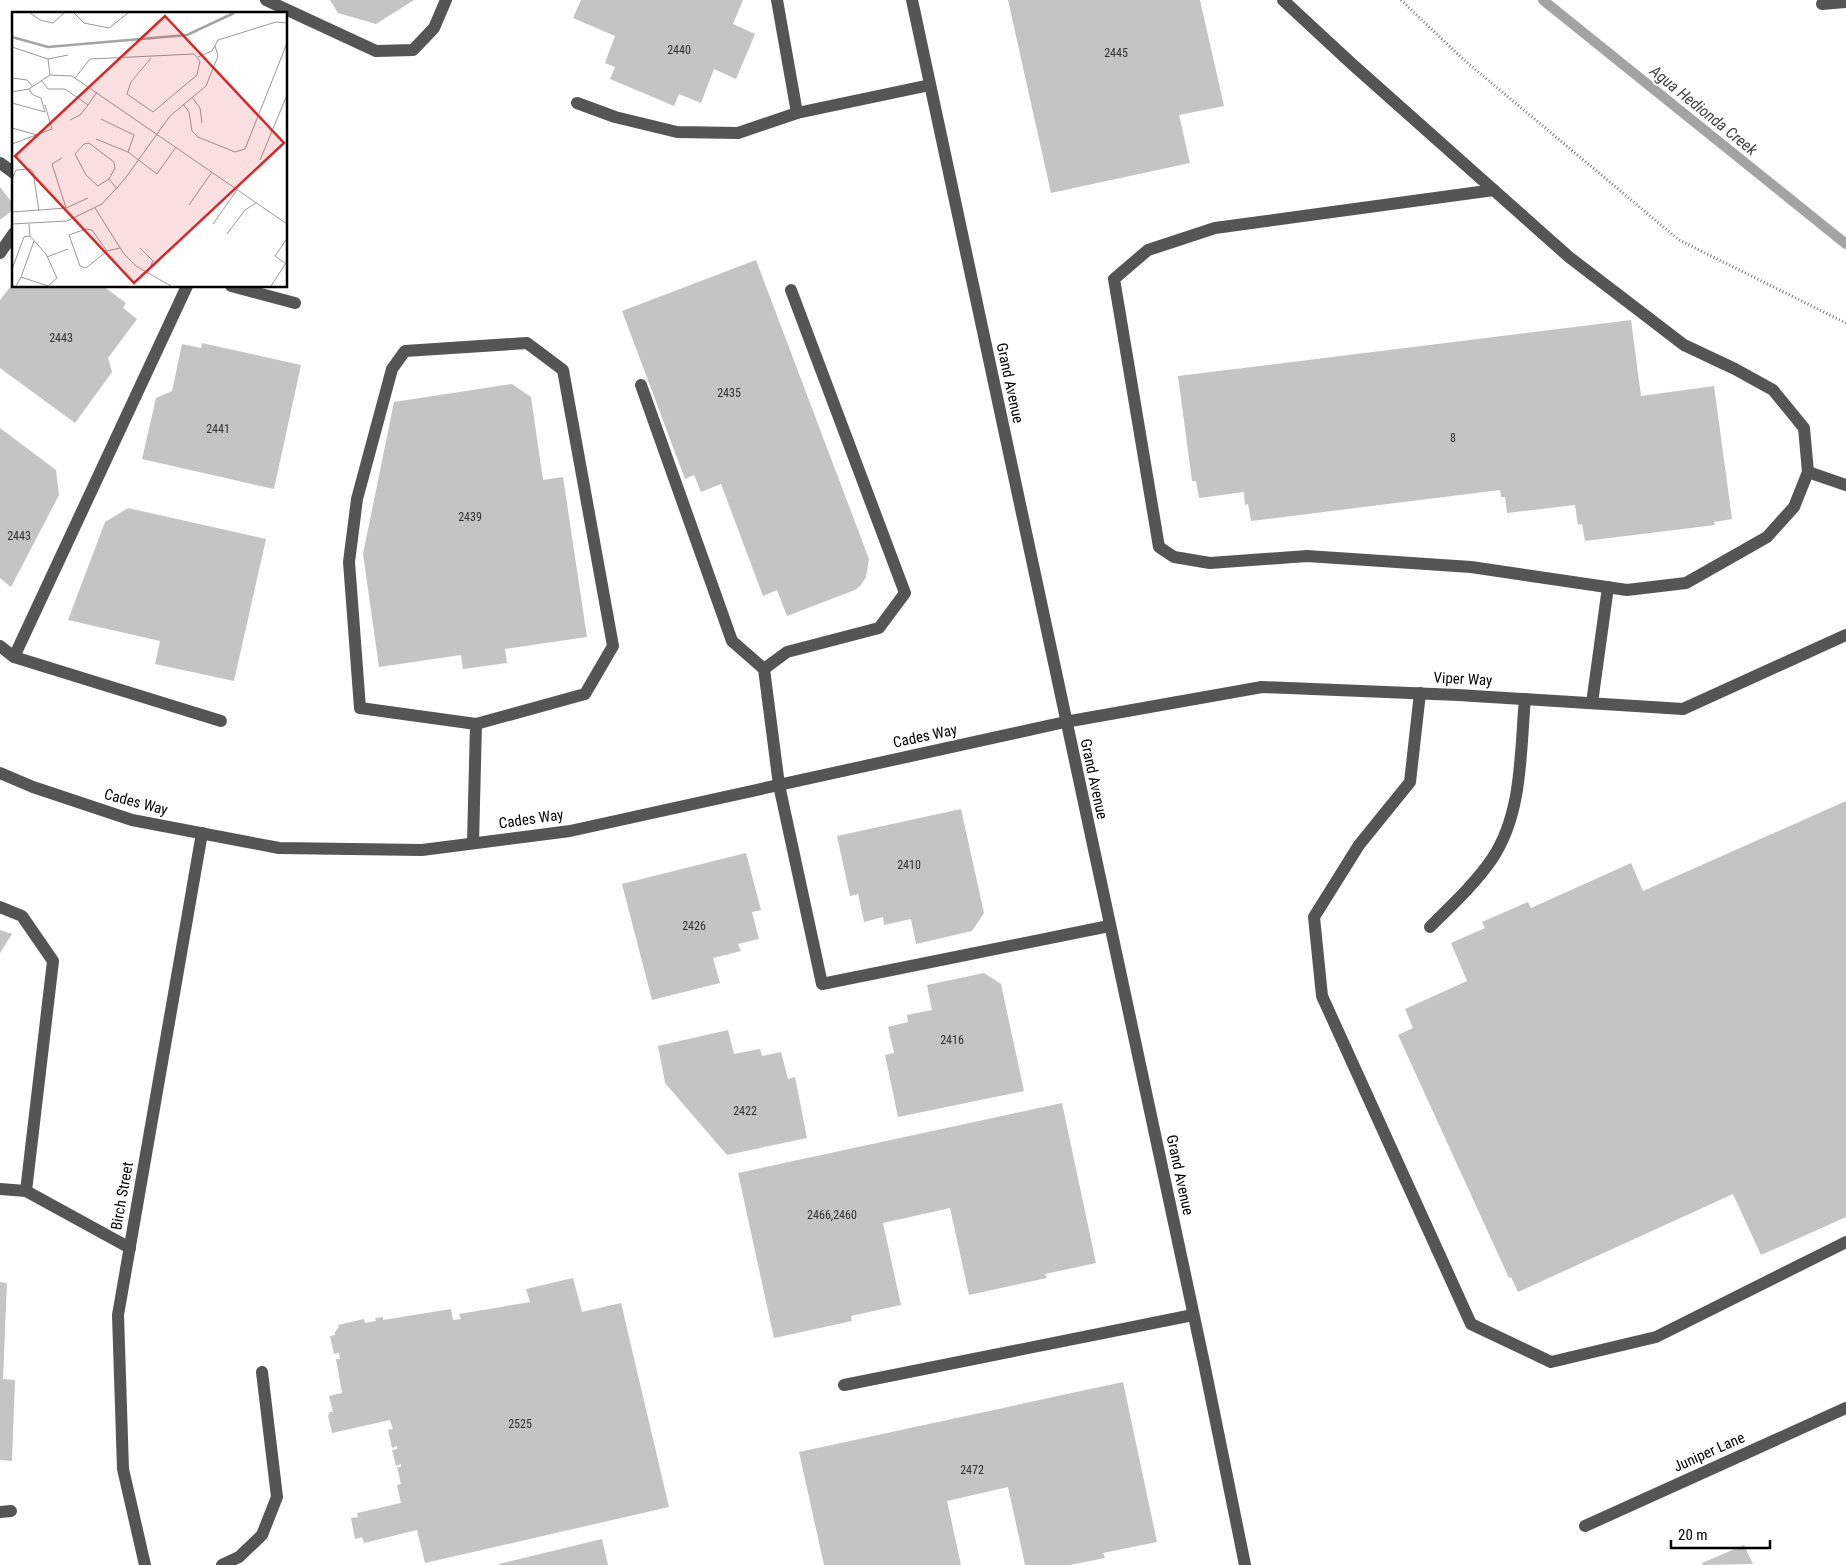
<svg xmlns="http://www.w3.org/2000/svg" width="1846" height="1565" viewBox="0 0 1846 1565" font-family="'Roboto Condensed',sans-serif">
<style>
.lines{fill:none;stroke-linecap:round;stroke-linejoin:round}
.stream{stroke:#a3a3a3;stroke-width:10}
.building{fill:#c4c4c4}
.path{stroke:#777;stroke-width:3;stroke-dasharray:1 2.5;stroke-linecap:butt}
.minor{stroke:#555;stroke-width:12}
.labels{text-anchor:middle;stroke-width:4;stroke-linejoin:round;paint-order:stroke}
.number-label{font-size:12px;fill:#313131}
.street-label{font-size:15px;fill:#000;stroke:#fff}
.water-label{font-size:16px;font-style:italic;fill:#444;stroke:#fff}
.inset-river{fill:none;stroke:#a3a3a3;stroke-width:2.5}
.inset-road{fill:none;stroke:#999;stroke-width:1}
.view{fill:#d62828;fill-opacity:0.15;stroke:#d62828;stroke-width:2.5}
.inset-edge{fill:none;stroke:#000;stroke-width:2.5}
</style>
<rect width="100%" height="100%" fill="#fff"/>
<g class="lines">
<polyline class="stream" points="1543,0 1846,244"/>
</g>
<g class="building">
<polygon points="330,0 414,0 376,24 338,13"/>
<polygon points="581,0 743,0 733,24 755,34 736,79 714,69 701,103 679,94 674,106 610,79 615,67 605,63 615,36 573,18"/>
<polygon points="1008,0 1200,0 1224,106 1179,115 1190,163 1051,193"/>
<polygon points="0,187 14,205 14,209 0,220"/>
<polygon points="756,260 869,559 866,577 861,585 855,590 787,616 777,590 763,596 721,484 701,492 694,475 685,479 622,311"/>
<polygon points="14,282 14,286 103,286 126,303 123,308 137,319 108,358 112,372 75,423 0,368 0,300"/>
<polygon points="1631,320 1641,396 1714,386 1732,519 1714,522 1715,525 1585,541 1582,524 1578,525 1575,505 1507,513 1505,497 1501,497 1500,490 1251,521 1248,504 1245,505 1244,492 1199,498 1196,481 1192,481 1178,376"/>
<polygon points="202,343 301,365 274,489 142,459 156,398 172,391 182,344 201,348"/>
<polygon points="512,384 531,397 543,480 563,477 587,637 505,649 507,663 463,669 461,655 379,667 363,554 394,402"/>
<polygon points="0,428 56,470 59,495 11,587 0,578"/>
<polygon points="128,508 266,539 234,681 155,664 160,641 68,620 105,522"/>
<polygon points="1846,801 1846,1217 1761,1255 1733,1194 1518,1292 1511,1277 1509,1278 1398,1035 1413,1028 1405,1009 1467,981 1451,943 1485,928 1482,922 1528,902 1531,908 1631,863 1643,891"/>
<polygon points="961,809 984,913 972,931 916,944 911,919 884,925 883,917 864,922 858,894 850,896 837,836"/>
<polygon points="746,853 761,910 752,912 759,939 738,944 741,951 713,958 720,983 652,1000 622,884"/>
<polygon points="0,930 12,934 0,953"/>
<polygon points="984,973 1001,984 1024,1091 898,1117 885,1055 894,1053 888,1027 908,1022 907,1015 932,1010 927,985"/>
<polygon points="728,1030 734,1054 760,1049 762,1056 781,1052 788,1079 795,1077 807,1138 727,1155 665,1083 658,1046"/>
<polygon points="1062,1103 1096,1263 1045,1274 1047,1278 969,1295 950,1208 883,1223 901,1305 851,1316 852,1321 774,1338 738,1173"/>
<polygon points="573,1278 582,1312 621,1303 669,1507 425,1563 417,1530 364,1543 362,1537 355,1539 351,1518 358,1517 357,1513 401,1503 397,1485 401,1484 397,1467 401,1467 401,1464 396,1466 392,1450 397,1449 397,1446 392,1448 388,1430 393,1429 390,1420 332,1433 328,1416 330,1412 333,1412 329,1396 342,1393 336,1359 340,1359 339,1353 334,1354 330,1336 335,1335 335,1332 339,1327 338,1325 364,1319 365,1323 376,1321 375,1318 383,1317 383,1320 451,1309 453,1320 461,1319 459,1314 530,1302 526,1289"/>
<polygon points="0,1282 7,1283 3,1379 15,1380 12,1461 0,1460"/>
<polygon points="1123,1382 1157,1542 1103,1553 1105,1558 1070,1565 1025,1565 1008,1487 947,1501 961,1565 824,1565 799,1452"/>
<polygon points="602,1539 608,1565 499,1565 499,1564"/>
<polygon points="1744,1545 1753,1564 1703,1565 1702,1563"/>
</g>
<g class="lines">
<polyline class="path" points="1401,0 1464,60 1679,240 1846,323"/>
<g class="minor">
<polyline points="266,0 376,51 413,50 434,28 446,0"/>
<polyline points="777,0 797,113 930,85"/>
<polyline points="912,0 1204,1363 1245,1565"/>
<polyline points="1283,0 1352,64 1569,257 1684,345 1735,369 1773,390 1804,428 1808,472 1794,507 1767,537 1686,583 1627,590 1471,567 1307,556 1210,563 1174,557 1159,547 1114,279 1148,250 1215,228 1494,190"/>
<polyline points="1822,4 1846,2"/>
<polyline points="577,103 615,117 677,132 738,133 797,113"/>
<polyline points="0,163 14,173"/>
<polyline points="0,253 14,233"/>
<polyline points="231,286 295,303"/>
<polyline points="641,385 732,641 764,669 779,785 822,984 1109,926"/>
<polyline points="1808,472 1846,485"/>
<polyline points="0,646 14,657 187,286"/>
<polyline points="14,657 221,721"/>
<polyline points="764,669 787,652 879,628 905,593 791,290"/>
<polyline points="1420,693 1410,782 1359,845 1314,917 1322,996 1471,1324 1551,1362 1656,1337 1846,1242"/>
<polyline points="1592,703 1608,587"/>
<polyline points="0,773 33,787 132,820 279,848 422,850 570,831 1065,722 1262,687 1458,695 1683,709 1846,635"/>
<polyline points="473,843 476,724 585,694 613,646 563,370 527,343 405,351 392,369 357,499 349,562 360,708 476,724"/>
<polyline points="0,907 22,916 53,961 26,1191"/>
<path d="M1430,927C1452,905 1474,885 1492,859C1523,813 1520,752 1525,699"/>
<polyline points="0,1189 26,1191 130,1248"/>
<polyline points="844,1385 1193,1315"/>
<polyline points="0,1512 11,1511"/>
<polyline points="1585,1526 1846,1408"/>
<polyline points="145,1565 123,1469 118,1315 202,833"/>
<polyline points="222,1565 239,1557 262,1535 277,1497 262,1372"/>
</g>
</g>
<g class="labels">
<g class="number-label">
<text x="679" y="54">2440</text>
<text x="1116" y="57">2445</text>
<text x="61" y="342">2443</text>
<text x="729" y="397">2435</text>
<text x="218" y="433">2441</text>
<text x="1453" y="442">8</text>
<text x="470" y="521">2439</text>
<text x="19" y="540">2443</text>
<text x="909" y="869">2410</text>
<text x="694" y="930">2426</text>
<text x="952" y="1044">2416</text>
<text x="745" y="1115">2422</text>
<text x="832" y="1219">2466,2460</text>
<text x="520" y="1428">2525</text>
<text x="972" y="1474">2472</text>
</g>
<g class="street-label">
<text transform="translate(1010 383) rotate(78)" y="5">Grand Avenue</text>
<text transform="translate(1463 679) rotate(3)" y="5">Viper Way</text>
<text transform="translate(925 736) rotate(-12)" y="5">Cades Way</text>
<text transform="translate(1094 779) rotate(78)" y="5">Grand Avenue</text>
<text transform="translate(136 802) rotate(15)" y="5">Cades Way</text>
<text transform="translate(531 819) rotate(-8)" y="5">Cades Way</text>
<text transform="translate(1180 1175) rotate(78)" y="5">Grand Avenue</text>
<text transform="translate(122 1196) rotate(-80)" y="5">Birch Street</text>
<text transform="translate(1709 1452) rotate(-24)" y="5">Juniper Lane</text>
</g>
<g class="water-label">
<text transform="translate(1704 110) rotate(39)" y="6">Agua Hedionda Creek</text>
</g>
</g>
<g transform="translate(12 12)">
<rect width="275" height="275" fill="#fff"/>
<path class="inset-river" d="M0,25L36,35L175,23L222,1"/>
<path class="inset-road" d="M18,1L28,8L41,11L52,1M62,1L72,11L97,16L116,1M0,35L36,47L38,63M186,45L200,39L206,28L264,10L275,11M36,47L56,43M0,66L15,68L20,74M63,66L78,47L182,42L188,49L185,63L141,100L115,82L119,70L139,46M29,68L36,77H53L76,93L85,80M0,80L17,77L38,63L60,64L275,212M180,85L188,96L190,111M0,91L33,100L29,86L21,83L17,77M171,92L177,100L180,119L186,125L223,140L233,137L275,31M89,107L122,123L116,140M58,108L68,103L76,93M0,116L25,123M84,127L116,140L145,162L164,135M0,132L40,117L33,93M248,148L275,83M0,167L4,158L18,157L21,160L27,199M97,167L86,174L74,163L63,142L72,132L77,131L102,150L103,156L97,167L105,177M177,193L200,160M54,196L76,186M83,196L112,242L124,254L159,274M0,200L54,196L40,152L50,146M0,212L55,209L90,192L112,168L158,104L194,74L206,44L203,34M201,212L225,178M215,222L233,198L244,191M128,236L141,249L135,262M95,239L80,218L74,217L57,223L68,254L74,256L95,239L108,236M35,245L56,237M274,252L263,244L274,228M0,257L12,225L18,224M9,265L22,229M4,274L9,265L36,274L45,266L34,242L18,224L17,212M259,274L274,251"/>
<path class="view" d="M153,4L272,131L122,271L3,144Z"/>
<rect width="275" height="275" class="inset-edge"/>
</g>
<path d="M1671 1540v8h99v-8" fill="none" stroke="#000000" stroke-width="2.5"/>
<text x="1678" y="1540" font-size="15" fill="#000000" stroke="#ffffff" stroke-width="4" paint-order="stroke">20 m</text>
</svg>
